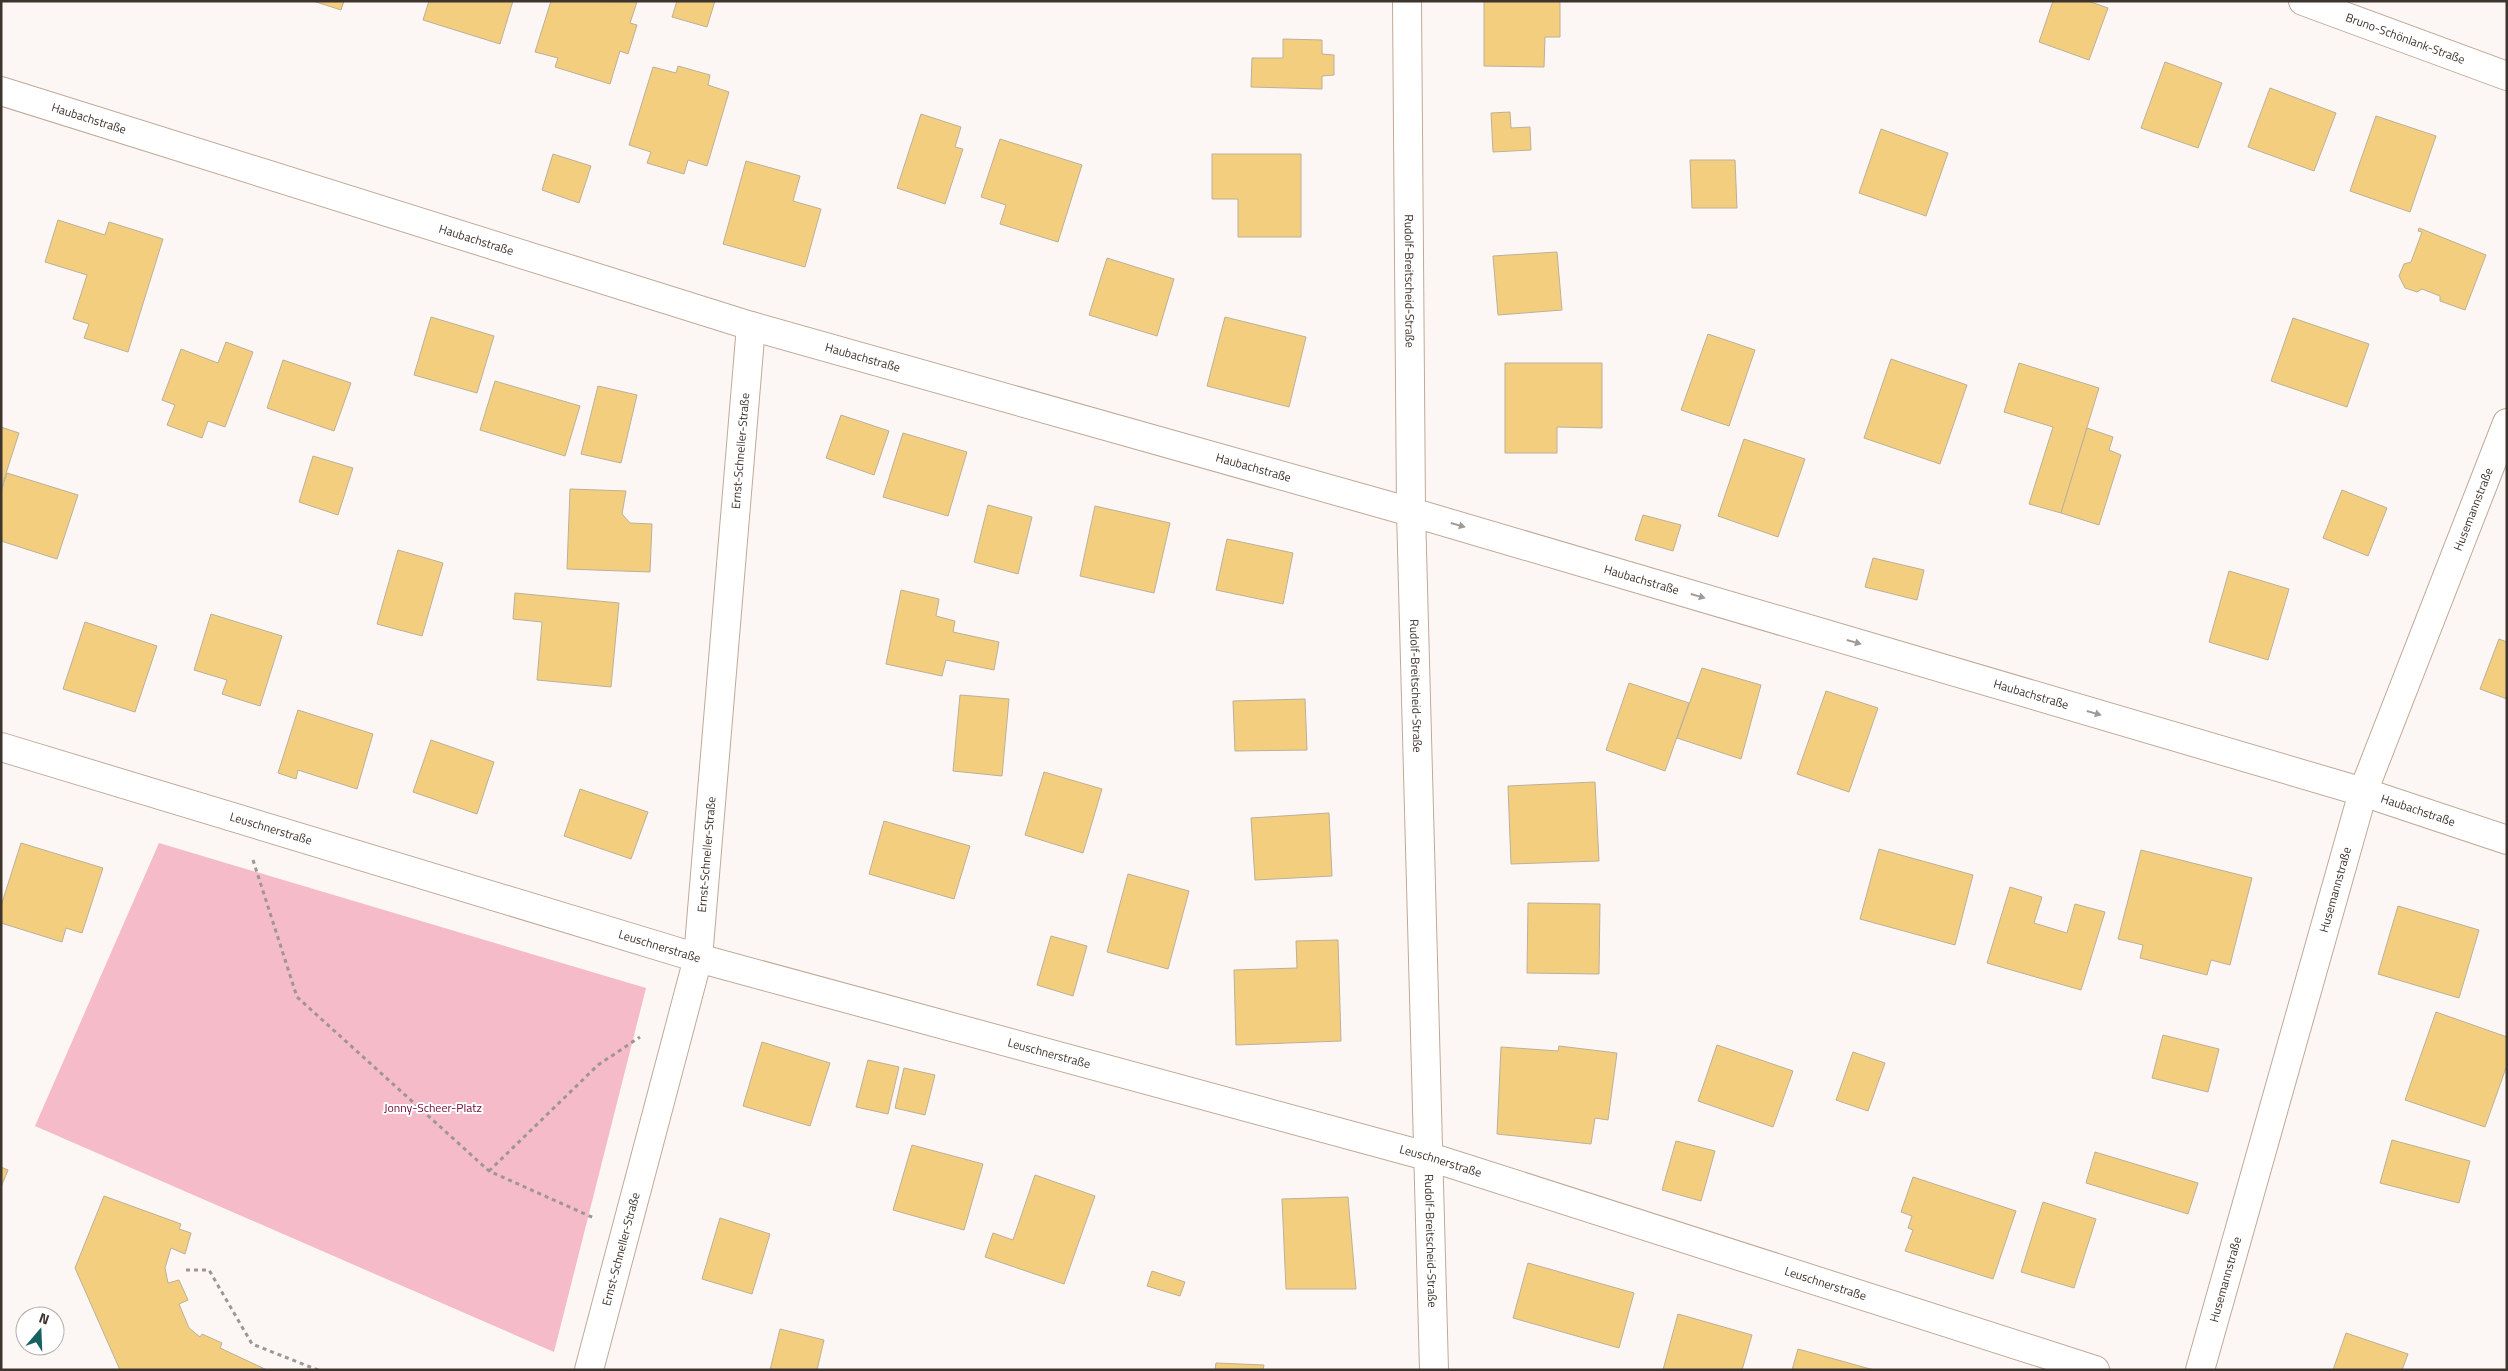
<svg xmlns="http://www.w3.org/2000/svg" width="2508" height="1371" viewBox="0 0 2508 1371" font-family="'Titillium Web',sans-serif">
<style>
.green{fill:#f5bbc8}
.building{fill:#f4ce7f;stroke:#bcb098}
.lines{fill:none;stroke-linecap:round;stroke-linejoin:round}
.minor-casing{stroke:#c0a998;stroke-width:30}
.path{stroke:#9e9692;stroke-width:3;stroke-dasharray:4 4;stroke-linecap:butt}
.minor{stroke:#fff;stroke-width:28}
.oneway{fill:#9e9a96}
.labels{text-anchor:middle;stroke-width:4;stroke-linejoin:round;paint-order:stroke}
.street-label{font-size:12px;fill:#3e342e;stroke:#fff}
.park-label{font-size:12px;fill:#710834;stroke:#fff}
</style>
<rect width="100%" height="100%" fill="#fcf7f4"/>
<polygon class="green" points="159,843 646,988 554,1352 35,1126"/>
<g class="building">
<polygon points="313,1 344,1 341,10"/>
<polygon points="429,1 513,1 500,44 423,20"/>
<polygon points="551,1 637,2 630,23 637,25 628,54 620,51 610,84 555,67 558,58 535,52"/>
<polygon points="677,1 715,1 707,27 672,17"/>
<polygon points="1484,1 1560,1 1560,37 1545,37 1544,67 1484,66"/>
<polygon points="2053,1 2088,1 2108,8 2089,60 2039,42"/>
<polygon points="1283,39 1322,40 1322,54 1334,55 1334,75 1322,76 1322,89 1251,87 1252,58 1283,58"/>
<polygon points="2165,62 2222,83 2198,148 2141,128"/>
<polygon points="678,66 710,75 708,85 729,92 707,166 688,160 684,174 647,163 651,152 629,145 653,67 676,73"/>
<polygon points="2270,88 2336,113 2314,171 2248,147"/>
<polygon points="1510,112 1511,128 1530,127 1531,150 1493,152 1491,113"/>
<polygon points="921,114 961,127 955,147 963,149 945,204 897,188"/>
<polygon points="2376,116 2436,136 2410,212 2350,191"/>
<polygon points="1881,129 1948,153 1926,216 1859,193"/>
<polygon points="1000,139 1082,165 1058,242 1000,224 1006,205 981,197"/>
<polygon points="553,154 591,166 579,203 542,190"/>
<polygon points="1212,154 1301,154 1301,237 1238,237 1238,199 1212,199"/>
<polygon points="1690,160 1735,160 1737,208 1692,208"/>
<polygon points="746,161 800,176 793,201 821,209 805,267 723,244"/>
<polygon points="58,220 105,235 109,222 163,239 128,352 84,338 89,324 73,319 87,275 45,262"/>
<polygon points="2419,228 2486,255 2465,310 2440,301 2440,296 2422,289 2417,292 2405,288 2399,276 2404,264 2411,262 2422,232 2418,231"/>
<polygon points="1557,252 1562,310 1498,315 1493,256"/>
<polygon points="1107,258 1174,279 1157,336 1089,315"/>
<polygon points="431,317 494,336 477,393 414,375"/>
<polygon points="1225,317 1306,337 1289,407 1207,386"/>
<polygon points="2293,318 2369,344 2347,407 2271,381"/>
<polygon points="1708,334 1755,350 1729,426 1681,410"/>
<polygon points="226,342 253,352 225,427 208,421 202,438 167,425 175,405 162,400 181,349 218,363"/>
<polygon points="1891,359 1967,385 1940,464 1864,438"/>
<polygon points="283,360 351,383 334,431 267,408"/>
<polygon points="1505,363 1602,363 1602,428 1557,427 1557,453 1505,453"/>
<polygon points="2019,363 2099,388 2061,513 2029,504 2053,427 2004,412"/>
<polygon points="495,381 580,406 565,456 480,430"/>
<polygon points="598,386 637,395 621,463 581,454"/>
<polygon points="841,415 889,431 874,475 826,458"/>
<polygon points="1,427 19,433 1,489"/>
<polygon points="2087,428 2113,437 2109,450 2121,455 2099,525 2061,513"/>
<polygon points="903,433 967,452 948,516 883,497"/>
<polygon points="1744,439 1805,459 1778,537 1718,516"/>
<polygon points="313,456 353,468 338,515 299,502"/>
<polygon points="7,473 78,495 57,559 1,541 1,492"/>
<polygon points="570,489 626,491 622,514 630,523 652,524 650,572 567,569"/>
<polygon points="2342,490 2387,508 2368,556 2323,538"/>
<polygon points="988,505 1032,517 1018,574 974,562"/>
<polygon points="1095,506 1170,523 1154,593 1080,576"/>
<polygon points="1643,515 1681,525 1673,551 1635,540"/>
<polygon points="1227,539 1293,553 1283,604 1216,590"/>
<polygon points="398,550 443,563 422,636 377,624"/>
<polygon points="1873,558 1924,570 1917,600 1865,587"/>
<polygon points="2229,571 2289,589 2268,660 2209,642"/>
<polygon points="901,590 939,599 936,616 955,621 953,632 999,642 994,670 946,660 942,676 886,664"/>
<polygon points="515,593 619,603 611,687 537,680 542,622 513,619"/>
<polygon points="211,614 282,636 260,706 222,694 227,680 194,670"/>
<polygon points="85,622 157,646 135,712 63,689"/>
<polygon points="2499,639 2507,642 2507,699 2480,689"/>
<polygon points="1702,668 1761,685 1741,759 1677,738"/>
<polygon points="1629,683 1689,703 1665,771 1606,750"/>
<polygon points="1826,691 1878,708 1849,792 1797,774"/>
<polygon points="960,695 1009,699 1002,776 953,771"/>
<polygon points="1305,699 1307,750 1235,751 1233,701"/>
<polygon points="298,710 373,734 357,789 298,770 296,779 278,773"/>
<polygon points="431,740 494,762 477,814 413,792"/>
<polygon points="1044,772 1102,789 1083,853 1025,835"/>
<polygon points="1595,782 1599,861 1511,864 1508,786"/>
<polygon points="580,789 648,812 631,859 564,836"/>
<polygon points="1329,813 1332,876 1255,880 1251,818"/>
<polygon points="884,821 970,846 954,899 869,874"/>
<polygon points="21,843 103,868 82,933 66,928 62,942 1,923 1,906"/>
<polygon points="1879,849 1973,875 1955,945 1860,919"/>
<polygon points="2141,850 2252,878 2230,965 2211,960 2207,975 2140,958 2143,945 2118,939"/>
<polygon points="1128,874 1189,891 1168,969 1107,952"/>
<polygon points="2010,887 2042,897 2034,923 2067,933 2075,904 2105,912 2081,990 1987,963"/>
<polygon points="1528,903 1600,904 1599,974 1527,973"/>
<polygon points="2398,906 2479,930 2459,998 2378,974"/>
<polygon points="1051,936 1087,946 1073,996 1037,985"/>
<polygon points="1338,940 1341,1041 1236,1045 1234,970 1297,968 1296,941"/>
<polygon points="2436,1012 2507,1037 2507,1065 2485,1127 2405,1100"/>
<polygon points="2163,1035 2219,1049 2208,1092 2152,1078"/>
<polygon points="762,1042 830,1063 810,1126 743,1106"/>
<polygon points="1717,1045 1793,1071 1773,1127 1698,1101"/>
<polygon points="1559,1046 1617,1053 1608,1120 1595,1118 1591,1144 1497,1134 1501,1047 1558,1051"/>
<polygon points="1853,1052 1885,1063 1868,1111 1836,1100"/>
<polygon points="868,1060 899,1067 888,1114 856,1107"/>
<polygon points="904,1068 935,1075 925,1115 895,1108"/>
<polygon points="2392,1140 2470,1161 2459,1203 2380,1183"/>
<polygon points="1676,1141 1715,1151 1701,1201 1662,1190"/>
<polygon points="912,1145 983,1164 964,1230 893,1210"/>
<polygon points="2095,1152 2198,1183 2188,1214 2086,1183"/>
<polygon points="1,1167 8,1170 1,1187"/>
<polygon points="1035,1175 1095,1196 1064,1284 985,1257 993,1233 1013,1240"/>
<polygon points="1913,1177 2016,1211 1993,1279 1905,1251 1913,1230 1908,1228 1912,1216 1901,1212"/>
<polygon points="104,1196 181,1224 179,1229 191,1233 185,1254 171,1248 165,1268 168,1283 179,1280 188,1300 179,1304 189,1328 200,1337 202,1334 222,1343 220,1348 267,1370 120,1370 75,1268"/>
<polygon points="1348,1197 1356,1289 1286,1289 1282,1199"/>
<polygon points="2043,1202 2096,1219 2074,1288 2021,1272"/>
<polygon points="720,1218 770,1234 752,1294 702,1279"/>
<polygon points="1528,1263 1634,1293 1619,1348 1513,1318"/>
<polygon points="1152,1271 1185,1282 1180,1296 1147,1286"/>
<polygon points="1678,1314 1752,1335 1742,1370 1663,1370"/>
<polygon points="780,1329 824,1340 817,1370 770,1370"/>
<polygon points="2346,1333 2408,1354 2402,1370 2333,1370"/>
<polygon points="1798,1349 1874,1370 1792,1370"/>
<polygon points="1216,1363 1264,1365 1263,1370 1215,1370"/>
</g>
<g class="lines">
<g class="minor-casing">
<g id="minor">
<path id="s1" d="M1407,1L1411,512L1434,1370"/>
<path id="s2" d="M2303,1L2507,76"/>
<path id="s3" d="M1,91L751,326L1411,512L2363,792L2507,840"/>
<path id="s4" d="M1,747L698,958L1430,1157L2095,1370"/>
<path id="s5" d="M589,1370L698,958L751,326"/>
<path id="s6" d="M2200,1370L2363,792L2507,423"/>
</g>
</g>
<g class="path">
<polyline points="253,860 297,997 489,1171 594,1218"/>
<polyline points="489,1171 598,1065 640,1037"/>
<polyline points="186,1270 209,1270 252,1344 318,1370"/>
</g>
<use href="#minor" class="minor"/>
</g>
<defs><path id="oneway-solid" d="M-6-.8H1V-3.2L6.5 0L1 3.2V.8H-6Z" transform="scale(1.25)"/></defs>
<g class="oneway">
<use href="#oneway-solid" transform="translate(1458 525) rotate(16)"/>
<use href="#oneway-solid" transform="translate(1698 596) rotate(16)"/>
<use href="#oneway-solid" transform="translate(1854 642) rotate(16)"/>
<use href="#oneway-solid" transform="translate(2094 713) rotate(16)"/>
</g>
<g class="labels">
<g class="street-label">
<text dy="4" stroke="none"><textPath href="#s2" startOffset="109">Bruno-Schönlank-Straße</textPath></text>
<text dy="4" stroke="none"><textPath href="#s3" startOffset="92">Haubachstraße</textPath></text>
<text dy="4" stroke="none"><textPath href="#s3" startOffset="498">Haubachstraße</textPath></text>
<text dy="4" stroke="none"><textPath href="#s1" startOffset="280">Rudolf-Breitscheid-Straße</textPath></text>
<text dy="4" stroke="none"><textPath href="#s3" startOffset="902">Haubachstraße</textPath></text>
<text dy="4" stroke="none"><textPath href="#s5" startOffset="935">Ernst-Schneller-Straße</textPath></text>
<text dy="4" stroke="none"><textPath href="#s3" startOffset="1308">Haubachstraße</textPath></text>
<text dy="4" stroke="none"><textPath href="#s6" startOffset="904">Husemannstraße</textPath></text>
<text dy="4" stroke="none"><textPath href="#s3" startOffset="1712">Haubachstraße</textPath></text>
<text dy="4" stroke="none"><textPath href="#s1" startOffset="685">Rudolf-Breitscheid-Straße</textPath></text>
<text dy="4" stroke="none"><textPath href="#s3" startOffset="2118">Haubachstraße</textPath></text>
<text dy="4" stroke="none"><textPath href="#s3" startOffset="2522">Haubachstraße</textPath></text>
<text dy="4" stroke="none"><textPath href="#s4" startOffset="282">Leuschnerstraße</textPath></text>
<text dy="4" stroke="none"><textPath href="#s5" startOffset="530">Ernst-Schneller-Straße</textPath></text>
<text dy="4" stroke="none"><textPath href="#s6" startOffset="499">Husemannstraße</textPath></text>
<text dy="4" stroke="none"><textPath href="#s4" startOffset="688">Leuschnerstraße</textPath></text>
<text dy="4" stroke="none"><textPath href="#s4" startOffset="1092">Leuschnerstraße</textPath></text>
<text dy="4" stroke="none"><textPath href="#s4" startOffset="1498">Leuschnerstraße</textPath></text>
<text dy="4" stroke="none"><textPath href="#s1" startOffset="1240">Rudolf-Breitscheid-Straße</textPath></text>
<text dy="4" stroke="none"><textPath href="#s5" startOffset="125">Ernst-Schneller-Straße</textPath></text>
<text dy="4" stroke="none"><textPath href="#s6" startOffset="94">Husemannstraße</textPath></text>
<text dy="4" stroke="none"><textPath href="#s4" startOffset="1902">Leuschnerstraße</textPath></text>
</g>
<g class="park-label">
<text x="433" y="1112">Jonny-Scheer-Platz</text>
</g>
</g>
<rect width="2508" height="1371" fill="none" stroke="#3e342e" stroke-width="5"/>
<g transform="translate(40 1331) rotate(19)"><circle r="24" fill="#ffffff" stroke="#b2aeab"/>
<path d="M0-4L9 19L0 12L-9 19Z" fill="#146362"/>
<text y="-8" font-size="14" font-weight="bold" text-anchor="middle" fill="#3e342e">N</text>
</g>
</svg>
